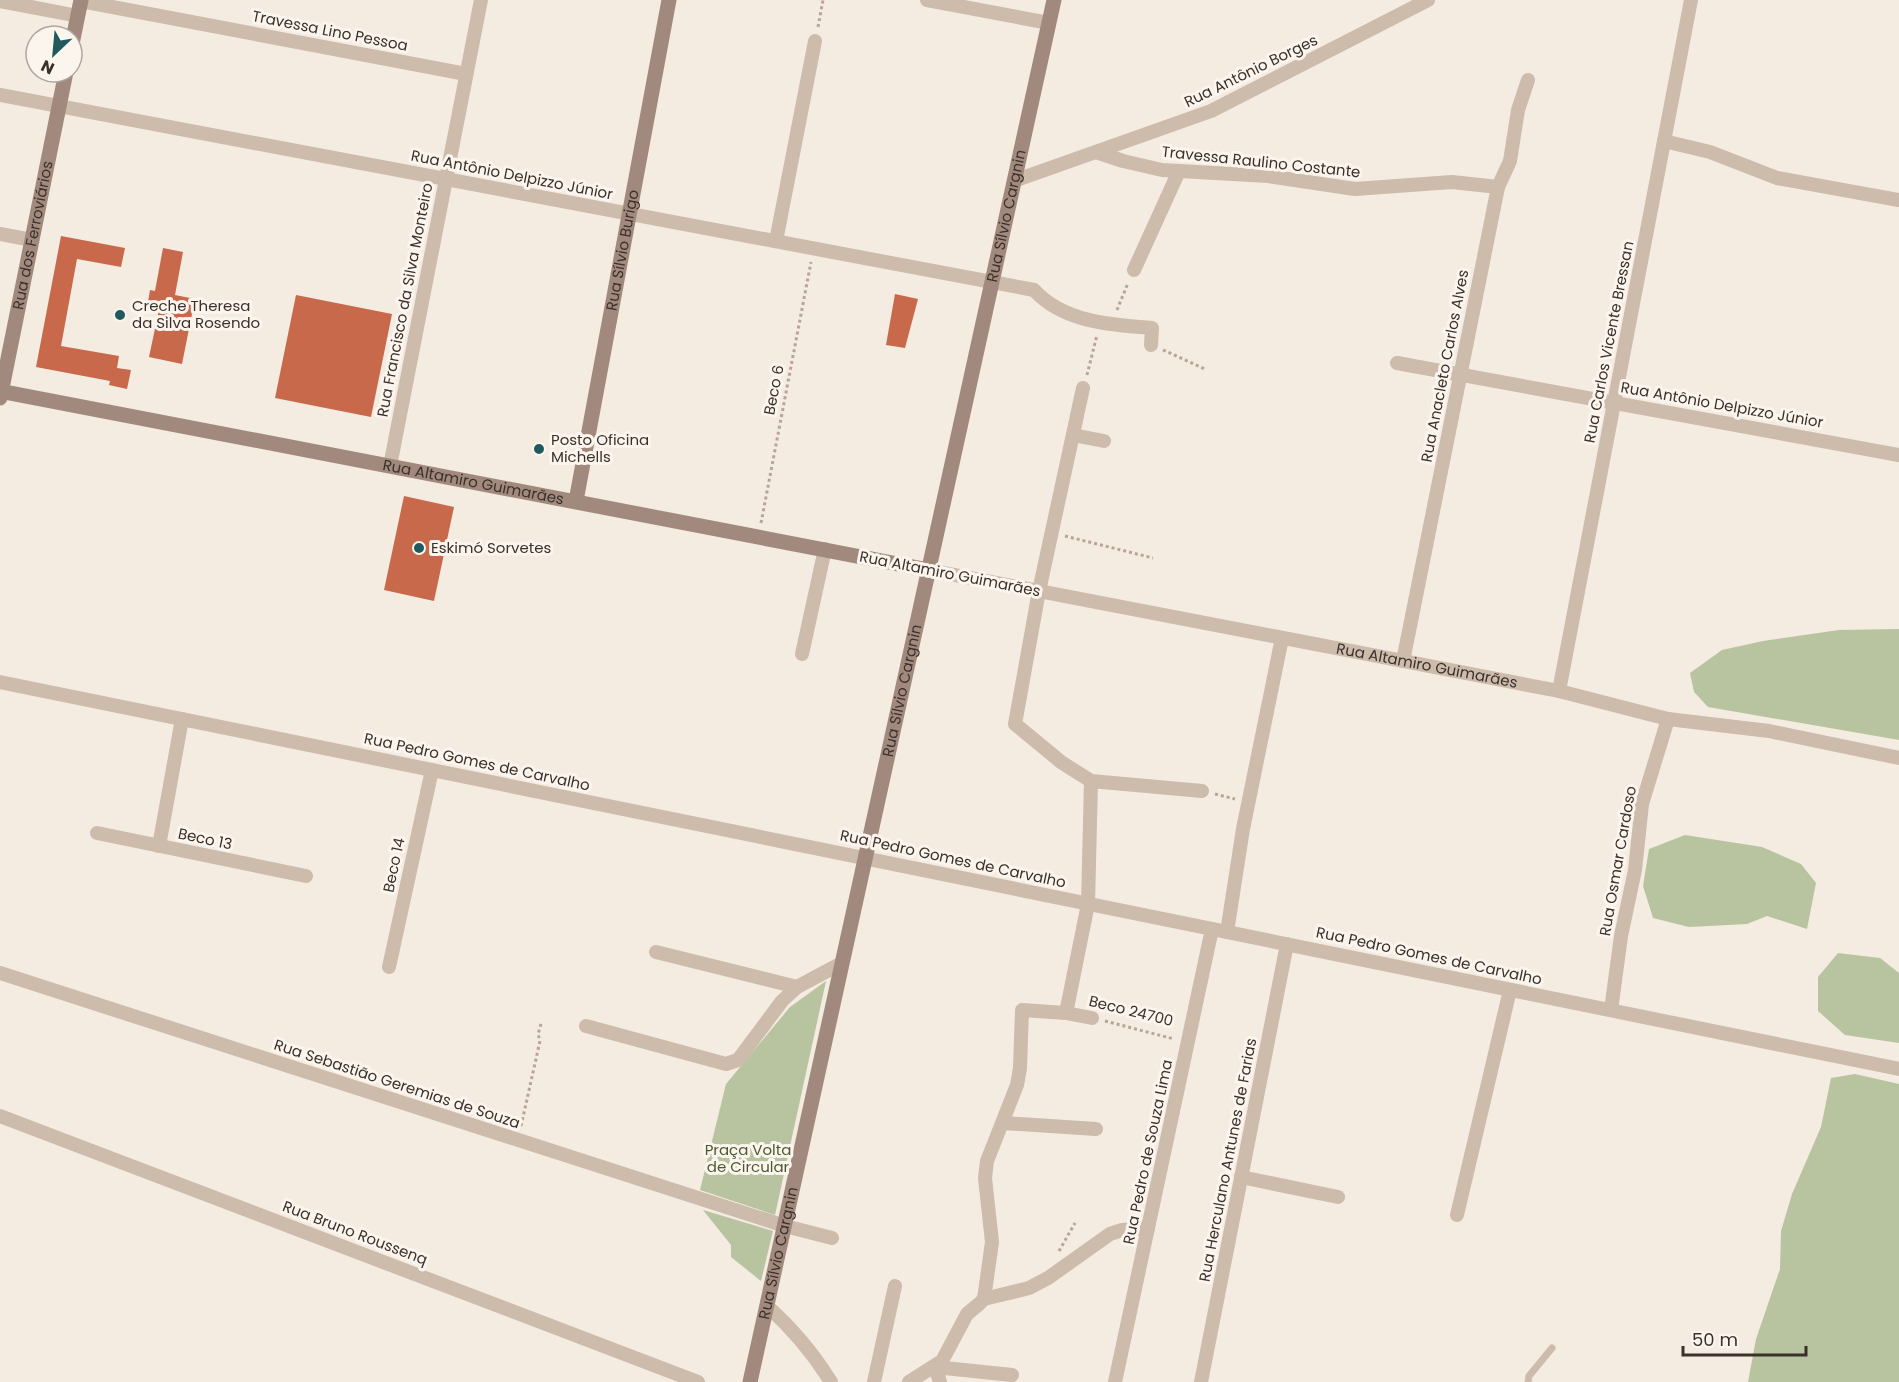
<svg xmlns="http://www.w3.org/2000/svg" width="1899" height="1382" viewBox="0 0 1899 1382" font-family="Poppins,sans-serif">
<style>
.green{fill:#b8c4a0}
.building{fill:#c8694b}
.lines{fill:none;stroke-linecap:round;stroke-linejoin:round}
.path{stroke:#b9a596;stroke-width:3;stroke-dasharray:3 3;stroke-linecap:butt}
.lane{stroke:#cdbbac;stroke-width:7}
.street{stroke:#cdbbac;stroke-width:14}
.secondary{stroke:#a18a7d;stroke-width:15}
.poi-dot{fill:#1f5a5e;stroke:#fbf5ee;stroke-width:2}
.labels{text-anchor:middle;stroke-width:6;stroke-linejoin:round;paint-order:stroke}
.street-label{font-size:15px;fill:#3b302b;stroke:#fbf5ee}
.poi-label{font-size:15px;fill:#3b302b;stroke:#fbf5ee;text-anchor:start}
.park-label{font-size:15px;fill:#4a5a2e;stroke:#fbf5ee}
</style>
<rect width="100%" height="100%" fill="#f4ebe1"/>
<g class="green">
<polygon points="1899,629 1899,740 1708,707 1694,692 1690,673 1722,650 1763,641 1839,630"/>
<polygon points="1685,835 1762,847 1801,864 1816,883 1807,929 1767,916 1747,924 1689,927 1653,918 1643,886 1649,849"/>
<polygon points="1838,953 1880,958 1899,973 1899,1043 1845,1035 1818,1011 1818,977"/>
<polygon points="826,981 775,1215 700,1190 726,1084 790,1007"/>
<polygon points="1855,1074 1899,1084 1899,1382 1748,1382 1756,1339 1780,1269 1781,1231 1792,1194 1821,1127 1831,1078"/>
<polygon points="703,1210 773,1231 761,1281 731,1257 731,1245"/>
</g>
<g class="building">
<polygon points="61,236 125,248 121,267 77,259 61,346 119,356 117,368 131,370 127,389 109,385 110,381 36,367"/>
<polygon points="163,248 183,252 175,295 195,299 182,364 149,357 160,305 148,302 150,290 155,291"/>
<polygon points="895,294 918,299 905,348 886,345"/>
<polygon points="296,295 392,314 371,417 275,398"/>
<polygon points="404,496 454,507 434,601 384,590"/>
</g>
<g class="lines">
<g class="path">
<polyline points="818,27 823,0"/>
<polyline points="1117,310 1128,283"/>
<polyline points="1163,350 1205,369"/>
<polyline points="1087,375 1097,335"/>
<polyline points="761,523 811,262"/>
<polyline points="1065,536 1153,558"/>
<polyline points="1215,794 1235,799"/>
<polyline points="1105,1021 1174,1039"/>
<polyline points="521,1126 540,1041 538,1034 541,1024"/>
<polyline points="1059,1251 1075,1223"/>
</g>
<polyline class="lane" points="1528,1382 1529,1376 1552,1348"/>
<g class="street">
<polyline points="927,0 1049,23"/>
<polyline points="0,1 78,16"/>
<polyline points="81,1 466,74"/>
<path d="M0,95L1034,290C1063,322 1111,325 1152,328L1151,345"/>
<polyline points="1664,141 1710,152 1777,178 1899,200"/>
<polyline points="1096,152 1123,161 1162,170 1268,176 1355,189 1452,182 1498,187"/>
<polyline points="1014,181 1211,111 1428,0"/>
<polyline points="0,234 32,240"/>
<polyline points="776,241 815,41"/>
<polyline points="1134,270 1179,171"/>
<polyline points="1397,363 1899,455"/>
<polyline points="1083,388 1039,591 1015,724 1061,762 1091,781 1202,791"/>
<polyline points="1073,435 1104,441"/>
<polyline points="390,466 481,0"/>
<path id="s1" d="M929,570L1559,691L1668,719L1769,731L1899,758"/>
<polyline points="802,654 825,549"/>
<polyline points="1403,661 1498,187 1510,161 1518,110 1528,80"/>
<polyline points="0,682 1899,1069"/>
<polyline points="1559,691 1691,0"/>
<polyline points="97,833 306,876"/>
<polyline points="159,846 182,719"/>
<polyline points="1227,932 1243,829 1282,638"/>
<polyline points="656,952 797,987"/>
<polyline points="389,967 432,770"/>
<polyline points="0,973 785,1226 832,1238"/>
<polyline points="1611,1010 1621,936 1635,870 1642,804 1668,719"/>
<polyline points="1066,1013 1092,1018"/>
<polyline points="586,1026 726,1064 738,1060 782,1001 797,987 842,963"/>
<polyline points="0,1116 698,1382"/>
<polyline points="1003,1123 1096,1129"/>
<polyline points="1241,1177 1338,1197"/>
<polyline points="1457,1215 1510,990"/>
<polyline points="984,1299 992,1242 985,1178 987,1161 1017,1085 1020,1068 1022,1010 1066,1013 1088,904 1091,781"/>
<path d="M767,1306C793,1329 813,1353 831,1382"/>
<polyline points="874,1382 895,1286"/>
<polyline points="909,1382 942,1361 967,1314 979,1304 984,1299 1029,1288 1048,1278 1110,1234 1122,1230 1148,1228"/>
<polyline points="940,1382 935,1367 1012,1375"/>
<polyline points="1115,1382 1212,929"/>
<polyline points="1201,1382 1287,944"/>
</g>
<g class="secondary">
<polyline points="72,44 81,0"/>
<path id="s2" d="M0,391L929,570"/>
<path id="s3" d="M0,398L66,72"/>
<path id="s4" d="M576,501L669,0"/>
<path id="s5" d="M750,1382L1054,0"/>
</g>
</g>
<g class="poi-dot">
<circle cx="120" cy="315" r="6"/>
<circle cx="539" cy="449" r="6"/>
<circle cx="419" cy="548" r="6"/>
</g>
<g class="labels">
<g class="street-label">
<text transform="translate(330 31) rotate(11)" y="5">Travessa Lino Pessoa</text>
<text transform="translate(1251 71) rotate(-26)" y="5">Rua Antônio Borges</text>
<text transform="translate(1261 162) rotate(6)" y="5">Travessa Raulino Costante</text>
<text transform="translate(512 175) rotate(11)" y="5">Rua Antônio Delpizzo Júnior</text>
<text dy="5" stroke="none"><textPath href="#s5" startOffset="1194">Rua Sílvio Cargnin</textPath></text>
<text dy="5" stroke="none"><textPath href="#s3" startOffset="166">Rua dos Ferroviários</textPath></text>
<text dy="5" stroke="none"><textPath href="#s4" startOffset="255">Rua Sílvio Burigo</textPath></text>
<text transform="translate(405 300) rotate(-79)" y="5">Rua Francisco da Silva Monteiro</text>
<text transform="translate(1609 342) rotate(-79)" y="5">Rua Carlos Vicente Bressan</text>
<text transform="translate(1445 366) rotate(-79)" y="5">Rua Anacleto Carlos Alves</text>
<text transform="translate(774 390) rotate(-79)" y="5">Beco 6</text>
<text transform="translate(1722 405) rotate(10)" y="5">Rua Antônio Delpizzo Júnior</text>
<text dy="5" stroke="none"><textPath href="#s2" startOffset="482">Rua Altamiro Guimarães</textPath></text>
<text transform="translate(950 574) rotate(11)" y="5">Rua Altamiro Guimarães</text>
<text dy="5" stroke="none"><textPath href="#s1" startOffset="507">Rua Altamiro Guimarães</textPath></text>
<text dy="5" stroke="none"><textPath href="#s5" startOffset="708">Rua Sílvio Cargnin</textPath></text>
<text transform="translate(477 762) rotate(12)" y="5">Rua Pedro Gomes de Carvalho</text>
<text transform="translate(205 839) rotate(12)" y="5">Beco 13</text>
<text transform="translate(953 859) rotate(12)" y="5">Rua Pedro Gomes de Carvalho</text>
<text transform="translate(1618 861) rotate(-80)" y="5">Rua Osmar Cardoso</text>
<text transform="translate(394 865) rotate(-78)" y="5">Beco 14</text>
<text transform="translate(1429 956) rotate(12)" y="5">Rua Pedro Gomes de Carvalho</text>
<text transform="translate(1131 1011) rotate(14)" y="5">Beco 24700</text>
<text transform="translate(397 1084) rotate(18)" y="5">Rua Sebastião Geremias de Souza</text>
<text transform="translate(1148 1152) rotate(-78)" y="5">Rua Pedro de Souza Lima</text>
<text transform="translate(1228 1160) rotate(-79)" y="5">Rua Herculano Antunes de Farias</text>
<text transform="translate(355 1233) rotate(21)" y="5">Rua Bruno Roussenq</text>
<text dy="5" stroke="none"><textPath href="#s5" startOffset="132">Rua Sílvio Cargnin</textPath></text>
</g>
<g class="poi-label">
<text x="132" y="311">Creche Theresa<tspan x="132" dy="17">da Silva Rosendo</tspan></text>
<text x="551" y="445">Posto Oficina<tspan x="551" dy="17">Michells</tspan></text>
<text x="431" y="553">Eskimó Sorvetes</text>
</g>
<g class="park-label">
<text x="748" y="1155">Praça Volta<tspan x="748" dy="17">de Circular</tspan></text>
</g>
</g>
<g transform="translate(54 54) rotate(206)"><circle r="28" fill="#fbf5ee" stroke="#aea6a0" stroke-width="1.5"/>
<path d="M0-4.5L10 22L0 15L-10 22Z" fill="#1f5a5e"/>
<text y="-9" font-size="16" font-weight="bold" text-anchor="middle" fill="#3b302b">N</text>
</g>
<path d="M1683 1346v9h123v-9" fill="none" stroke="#3b302b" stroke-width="3"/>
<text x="1692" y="1346" font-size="18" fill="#3b302b" stroke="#fbf5ee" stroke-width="4.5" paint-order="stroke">50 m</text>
</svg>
